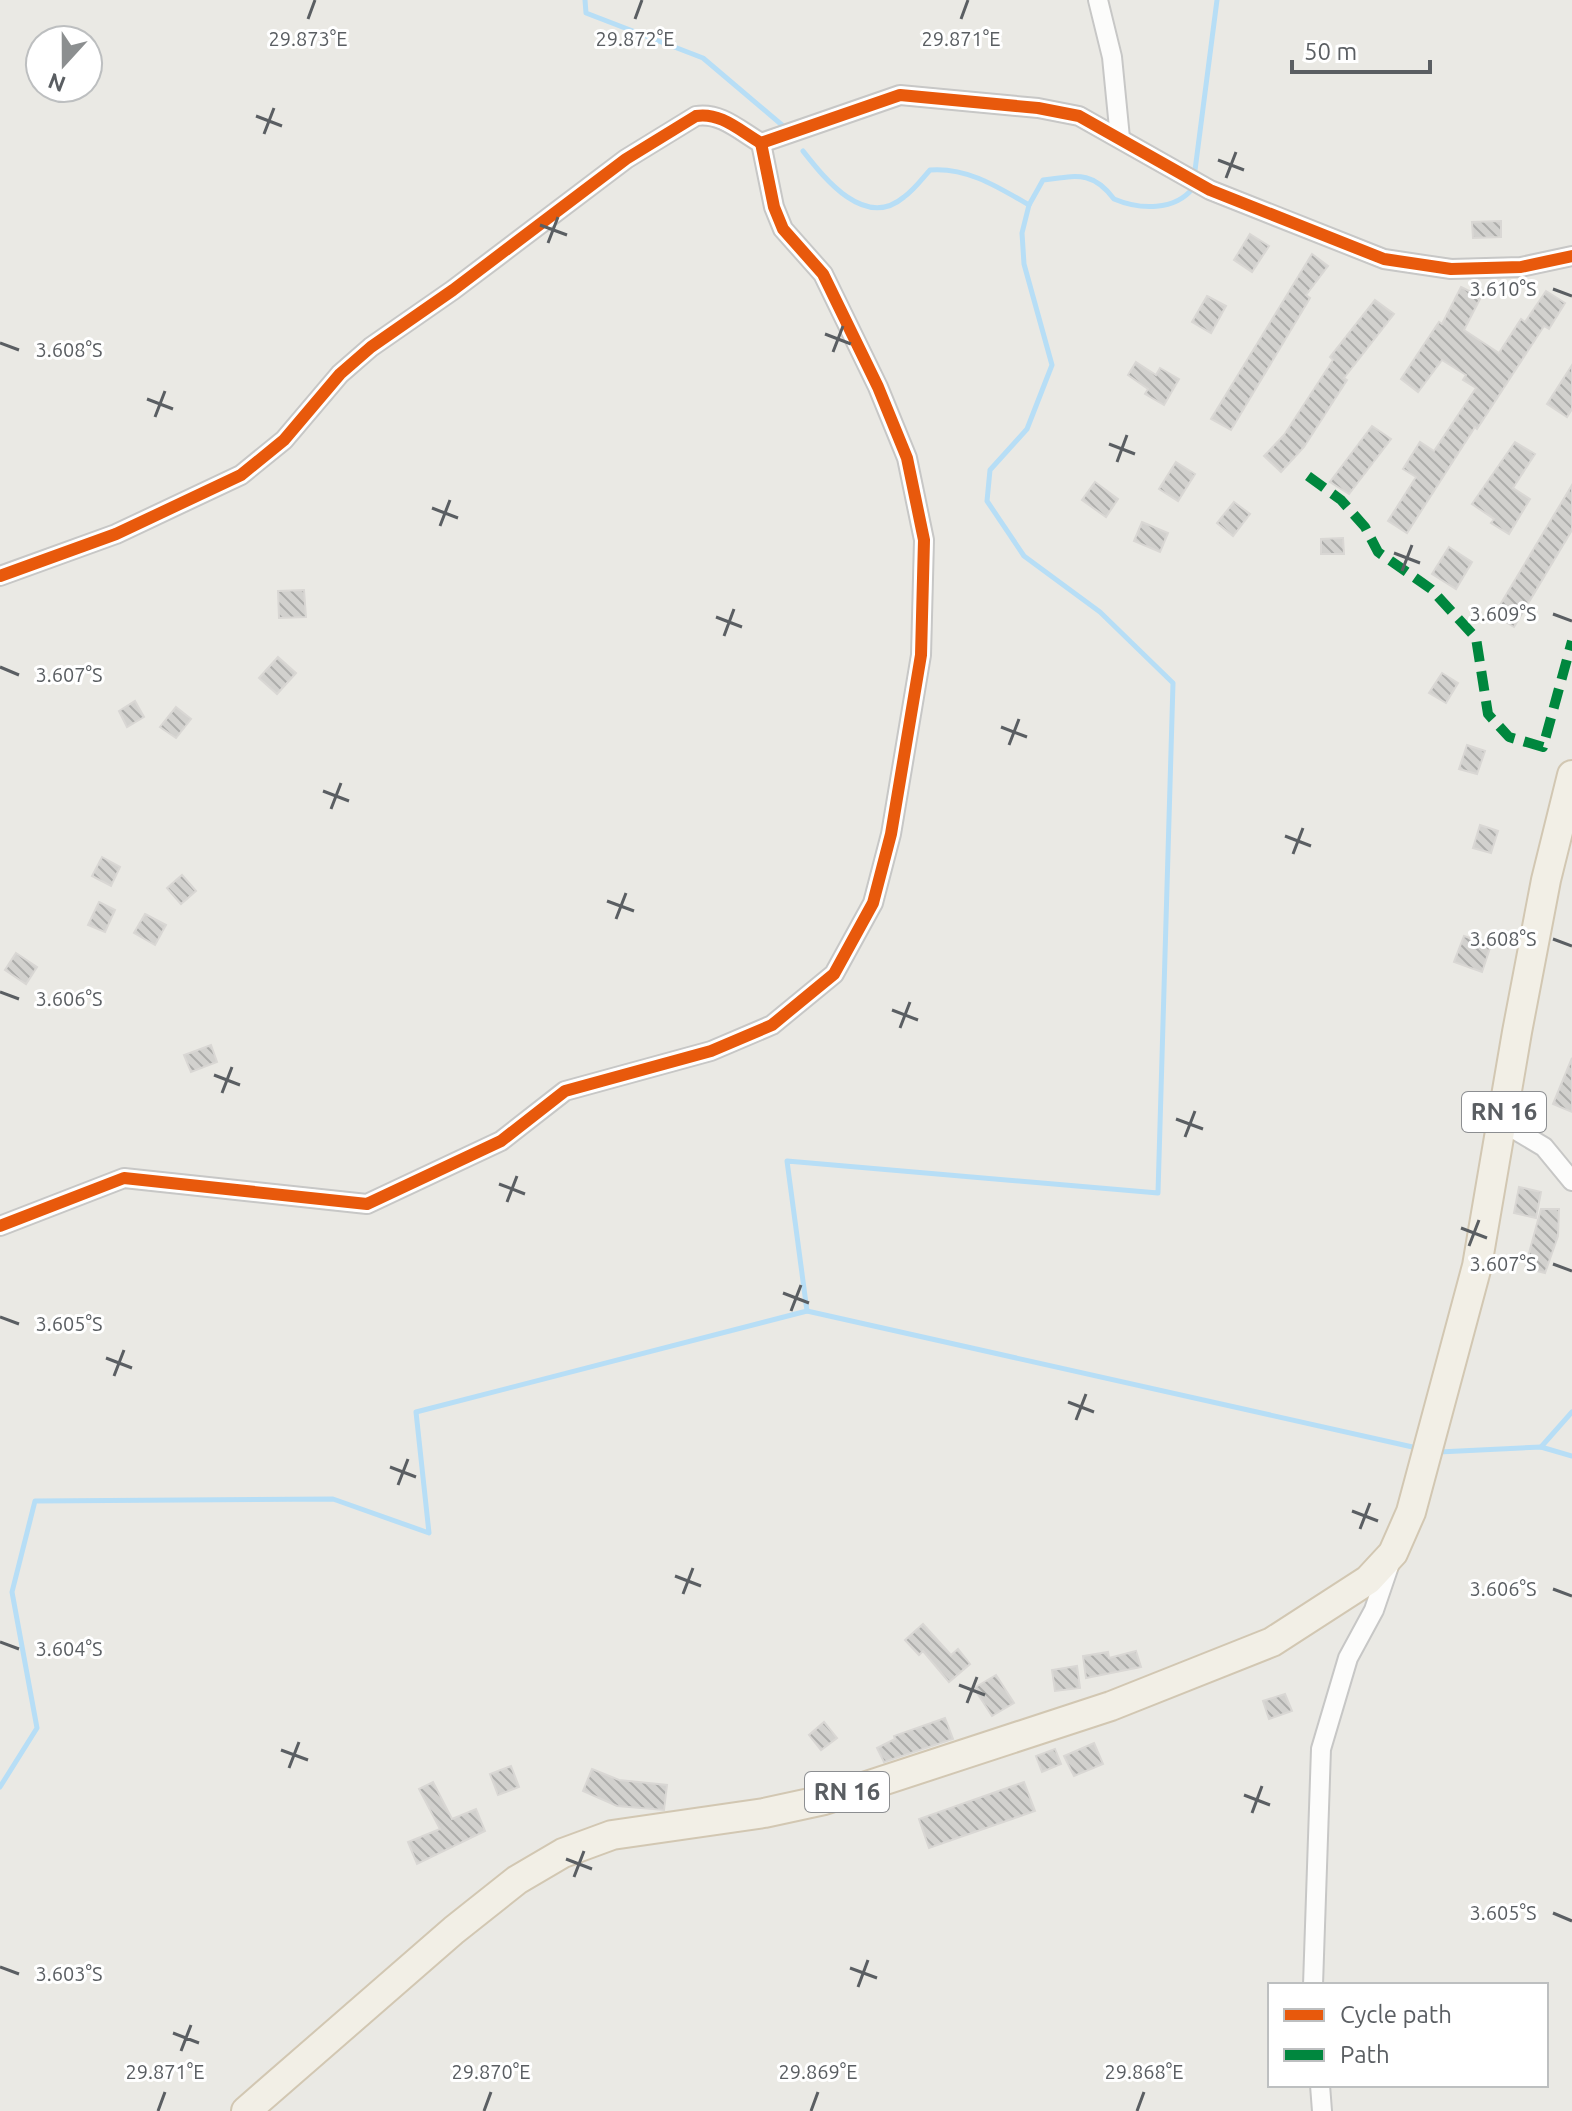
<svg xmlns="http://www.w3.org/2000/svg" width="1572" height="2111" viewBox="0 0 1572 2111" font-family="Ubuntu,sans-serif">
<style>
.lines{fill:none;stroke-linecap:round;stroke-linejoin:round}
.stream{stroke:#b7def6;stroke-width:5}
.building{fill:url(#building-back-hatch);stroke:#d9d7d4;stroke-width:2}
.minor-casing{stroke:#c7c7c6;stroke-width:22}
.primary-casing{stroke:#d2c7b2;stroke-width:32}
.minor{stroke:#fcfcfb;stroke-width:18}
.primary{stroke:#f2efe6;stroke-width:28}
.quiet{stroke:#00873e;stroke-width:10;stroke-dasharray:20 10;stroke-linecap:butt}
.cycleway-casing{stroke:#fff;stroke-width:17}
.cycleway{stroke:#e8590c;stroke-width:12}
.ticks{fill:none;stroke:#5a5e62;stroke-width:3}
.labels{text-anchor:middle;stroke-width:6;stroke-linejoin:round;paint-order:stroke}
.shield{fill:#fff;stroke:#8c8e91;stroke-width:2}
.shield-label{font-size:24px;font-weight:bold;fill:#5a5e62}
.ticks-label{font-size:20px;text-anchor:middle;fill:#5a5e62;stroke:#fff;stroke-width:6;stroke-linejoin:round;paint-order:stroke}
</style>
<defs>
<pattern id="building-back-hatch" width="6" height="6" patternUnits="userSpaceOnUse" patternTransform="scale(2)"><rect width="6" height="6" fill="#d2d1ce"/><path d="M-1 5l2 2M0 0l6 6M5-1l2 2" fill="none" stroke="#adadab"/></pattern>
</defs>
<rect width="100%" height="100%" fill="#eae9e4"/>
<g class="lines">
<g class="stream">
<polyline points="585,0 586,13 703,58 782,125"/>
<path d="M803,151C825,179 865,230 904,197C914,190 922,179 930,170C967,167 998,187 1029,205"/>
<polyline points="1194,178 1217,0"/>
<path d="M807,1311L787,1161L1158,1193L1173,683L1100,612L1024,556L987,501L990,470L1027,429L1052,365L1024,264L1022,233L1029,205L1043,180C1076,176 1092,170 1114,199C1140,210 1175,211 1193,188"/>
<polyline points="1541,1447 1572,1412"/>
<polyline points="1439,1452 1541,1447 1572,1456"/>
<polyline points="0,1787 37,1728 12,1592 35,1501 333,1499 429,1533 416,1412 807,1311 1417,1448"/>
</g>
</g>
<g class="building">
<polygon points="1501,221 1501,237 1473,238 1472,222"/>
<polygon points="1250,234 1269,246 1252,272 1234,260"/>
<polygon points="1312,254 1328,266 1306,295 1310,298 1231,430 1211,419"/>
<polygon points="1461,287 1481,297 1464,330 1499,353 1521,319 1525,322 1546,291 1565,303 1549,329 1544,326 1477,429 1475,427 1407,533 1388,521 1416,477 1403,469 1420,442 1434,451 1476,388 1463,380 1466,375 1442,360 1418,392 1401,379 1439,322 1442,324"/>
<polygon points="1207,296 1226,306 1211,333 1192,322"/>
<polygon points="1375,300 1394,314 1344,378 1347,380 1304,447 1281,472 1264,456 1284,435 1333,360 1330,357"/>
<polygon points="1136,362 1156,375 1160,368 1179,379 1164,405 1145,394 1148,389 1128,375"/>
<polygon points="1572,365 1572,409 1567,417 1547,404"/>
<polygon points="1372,426 1391,439 1349,494 1330,482"/>
<polygon points="1515,442 1535,454 1513,488 1530,499 1509,534 1491,523 1494,519 1472,504"/>
<polygon points="1176,462 1195,474 1178,501 1159,489"/>
<polygon points="1095,482 1118,499 1106,517 1082,500"/>
<polygon points="1572,485 1572,530 1514,627 1494,615"/>
<polygon points="1234,502 1250,514 1233,536 1217,523"/>
<polygon points="1142,522 1168,533 1160,552 1134,541"/>
<polygon points="1343,538 1344,554 1321,554 1321,539"/>
<polygon points="1449,547 1472,562 1456,589 1432,574"/>
<polygon points="304,590 306,617 279,618 278,591"/>
<polygon points="278,657 296,673 277,694 259,678"/>
<polygon points="1442,673 1458,683 1446,703 1429,693"/>
<polygon points="135,701 144,717 127,727 119,711"/>
<polygon points="176,707 191,719 176,738 160,727"/>
<polygon points="1467,745 1485,751 1477,774 1459,769"/>
<polygon points="1480,825 1498,831 1491,853 1473,848"/>
<polygon points="102,857 120,867 111,886 92,876"/>
<polygon points="182,875 196,891 181,904 167,888"/>
<polygon points="99,902 115,910 105,932 88,925"/>
<polygon points="145,914 166,925 155,945 134,933"/>
<polygon points="1464,936 1491,945 1482,972 1454,962"/>
<polygon points="16,953 37,967 26,984 5,970"/>
<polygon points="211,1045 217,1062 191,1072 184,1055"/>
<polygon points="1572,1058 1572,1112 1553,1104"/>
<polygon points="1519,1187 1541,1192 1536,1218 1514,1213"/>
<polygon points="1541,1209 1559,1209 1558,1236 1545,1273 1525,1268"/>
<polygon points="923,1624 951,1655 958,1649 970,1664 949,1682 923,1651 919,1655 905,1640"/>
<polygon points="1136,1651 1141,1667 1086,1678 1083,1656 1108,1652 1109,1658"/>
<polygon points="1077,1666 1080,1688 1055,1691 1052,1670"/>
<polygon points="996,1675 1014,1703 992,1716 974,1688"/>
<polygon points="1285,1694 1292,1711 1269,1719 1263,1701"/>
<polygon points="945,1718 953,1739 884,1762 877,1748 895,1739 894,1736"/>
<polygon points="824,1722 837,1738 821,1750 809,1735"/>
<polygon points="1094,1743 1103,1764 1074,1776 1064,1756"/>
<polygon points="1055,1749 1061,1764 1042,1772 1036,1756"/>
<polygon points="511,1766 519,1787 498,1795 490,1774"/>
<polygon points="592,1769 619,1780 667,1785 664,1810 617,1806 583,1791"/>
<polygon points="433,1782 452,1819 476,1809 485,1831 417,1864 408,1842 440,1829 419,1789"/>
<polygon points="1024,1782 1035,1811 929,1848 919,1819"/>
</g>
<g class="lines">
<g class="minor-casing">
<g id="minor">
<polyline points="1098,0 1112,57 1120,138"/>
<path d="M0,576L116,534L241,475L284,440L340,374L371,347L453,290L626,159L696,116C721,112 740,131 761,143L900,95L1038,108L1079,116L1210,190L1384,259L1451,269L1521,267L1572,256"/>
<polyline points="1502,1122 1544,1147 1572,1181"/>
<polyline points="0,1226 124,1178 367,1204 501,1141 565,1091 711,1051 772,1025 834,974 873,903 891,834 921,655 924,540 907,458 878,387 823,274 783,229 774,207 761,143"/>
<polyline points="1313,1985 1321,1749 1348,1658 1374,1610 1390,1563"/>
<polyline points="1320,2085 1322,2111"/>
</g>
</g>
<g class="primary-casing">
<polyline id="primary" points="246,2111 454,1930 517,1880 563,1853 612,1835 764,1813 824,1800 1111,1706 1272,1642 1368,1580 1393,1553 1411,1512 1477,1266 1517,1032 1546,880 1572,775"/>
</g>
<use href="#minor" class="minor"/>
<use href="#primary" class="primary"/>
<polyline class="quiet" points="1308,476 1341,500 1365,527 1378,552 1431,589 1476,638 1488,714 1509,737 1543,747 1572,641"/>
<g class="cycleway-casing">
<g id="cycleway">
<path d="M0,576L116,534L241,475L284,440L340,374L371,347L453,290L626,159L696,116C721,112 740,131 761,143L900,95L1038,108L1079,116L1210,190L1384,259L1451,269L1521,267L1572,256"/>
<polyline points="0,1226 124,1178 367,1204 501,1141 565,1091 711,1051 772,1025 834,974 873,903 891,834 921,655 924,540 907,458 878,387 823,274 783,229 774,207 761,143"/>
</g>
</g>
<use href="#cycleway" class="cycleway"/>
</g>
<path class="ticks" d="M308,19L315,0M635,19L642,0M961,19L968,0M256,116L282,126M264,134L274,108M1218,160L1244,170M1226,178L1236,152M540,225L567,235M548,243L558,217M1553,289L1572,296M825,334L851,344M0,343L19,350M833,352L843,326M147,399L173,409M155,417L165,391M1109,444L1135,454M1117,462L1127,435M432,508L458,518M440,526L450,500M1394,553L1420,563M1402,571L1412,545M1553,614L1572,621M716,617L742,627M724,636L734,609M0,667L19,675M1001,727L1027,737M1009,745L1019,719M323,791L349,801M331,809L341,783M1285,836L1311,846M1293,854L1303,828M607,901L634,911M616,919L626,893M1553,939L1572,946M0,992L19,999M892,1010L918,1020M900,1028L910,1002M214,1075L240,1085M222,1093L232,1067M1176,1119L1203,1129M1185,1137L1195,1111M499,1184L525,1194M507,1202L517,1176M1461,1228L1487,1238M1469,1246L1479,1220M1553,1264L1572,1271M783,1293L809,1303M791,1311L801,1285M0,1317L19,1324M106,1358L132,1368M114,1376L124,1350M1068,1402L1094,1412M1076,1420L1086,1394M390,1467L416,1477M398,1485L408,1459M1352,1511L1378,1521M1360,1529L1370,1503M675,1576L701,1586M1553,1589L1572,1596M683,1594L693,1568M0,1642L19,1649M959,1685L985,1695M967,1703L977,1677M281,1750L308,1760M289,1768L299,1742M1244,1795L1270,1805M1252,1813L1262,1786M566,1859L592,1869M574,1877L584,1851M1553,1913L1572,1921M0,1967L19,1974M850,1968L877,1978M858,1987L868,1960M173,2033L199,2043M181,2051L191,2025M158,2111L165,2092M484,2111L491,2092M811,2111L818,2092M1137,2111L1144,2092"/>
<g class="labels">
<g class="shield">
<rect x="1462" y="1092" width="84" height="40" rx="6"/>
<rect x="805" y="1772" width="84" height="40" rx="6"/>
</g>
<g class="shield-label">
<text x="1504" y="1120">RN 16</text>
<text x="847" y="1800">RN 16</text>
</g>
</g>
<g class="ticks-label">
<text x="308" y="46">29.873°E</text>
<text x="635" y="46">29.872°E</text>
<text x="961" y="46">29.871°E</text>
<text x="1503" y="296">3.610°S</text>
<text x="69" y="357">3.608°S</text>
<text x="1503" y="621">3.609°S</text>
<text x="69" y="682">3.607°S</text>
<text x="1503" y="946">3.608°S</text>
<text x="69" y="1006">3.606°S</text>
<text x="1503" y="1271">3.607°S</text>
<text x="69" y="1331">3.605°S</text>
<text x="1503" y="1596">3.606°S</text>
<text x="69" y="1656">3.604°S</text>
<text x="1503" y="1920">3.605°S</text>
<text x="69" y="1981">3.603°S</text>
<text x="165" y="2079">29.871°E</text>
<text x="491" y="2079">29.870°E</text>
<text x="818" y="2079">29.869°E</text>
<text x="1144" y="2079">29.868°E</text>
</g>
<rect x="1268" y="1983" width="280" height="104" fill="#ffffff" stroke="#bdbfc0" stroke-width="2"/>
<rect x="1284" y="2009" width="40" height="12" fill="#e8590c" stroke="#bdbfc0" stroke-width="2"/>
<text x="1340" y="2023" font-size="24" fill="#5a5e62">Cycle path</text>
<rect x="1284" y="2049" width="40" height="12" fill="#00873e" stroke="#bdbfc0" stroke-width="2"/>
<text x="1340" y="2063" font-size="24" fill="#5a5e62">Path</text>
<g transform="translate(64 64) rotate(201)"><circle r="38" fill="#ffffff" stroke="#bdbfc0" stroke-width="2"/>
<path d="M0-6L14 30L0 20L-14 30Z" fill="#8c8f90"/>
<text y="-12" font-size="22" font-weight="bold" text-anchor="middle" fill="#5a5e62">N</text>
</g>
<path d="M1292 60v12h138v-12" fill="none" stroke="#5a5e62" stroke-width="4"/>
<text x="1304" y="60" font-size="24" fill="#5a5e62" stroke="#ffffff" stroke-width="6" paint-order="stroke">50 m</text>
</svg>
